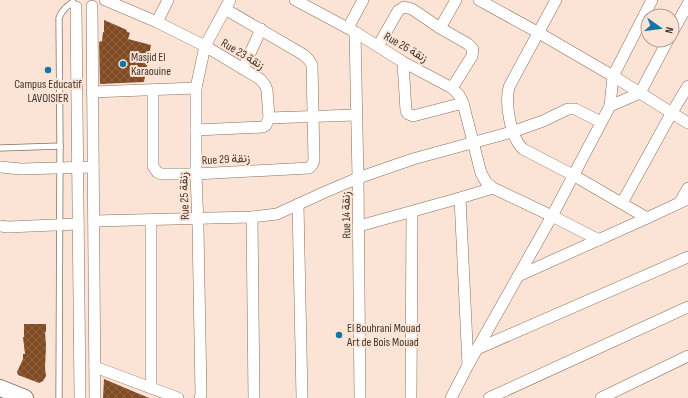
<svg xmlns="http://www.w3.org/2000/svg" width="688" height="398" viewBox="0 0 688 398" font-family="'Sofia Sans Condensed',Vazirmatn,sans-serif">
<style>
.building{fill:url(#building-cross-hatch)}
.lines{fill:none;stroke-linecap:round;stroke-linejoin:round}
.service-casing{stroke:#886f5e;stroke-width:7}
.minor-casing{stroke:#886f5e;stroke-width:12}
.secondary-casing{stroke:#886f5e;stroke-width:18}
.service{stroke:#fff;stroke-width:5.5}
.minor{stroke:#fff;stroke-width:11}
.secondary{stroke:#fff;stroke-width:16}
.poi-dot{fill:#1477a3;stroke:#fbe4d5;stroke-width:1.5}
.labels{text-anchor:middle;stroke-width:4;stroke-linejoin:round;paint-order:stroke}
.street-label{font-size:12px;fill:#41352e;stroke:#fbe4d5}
.poi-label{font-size:12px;fill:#41352e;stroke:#fbe4d5;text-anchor:start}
</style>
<defs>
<pattern id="building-cross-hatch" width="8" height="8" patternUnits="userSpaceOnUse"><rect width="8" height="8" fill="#814b24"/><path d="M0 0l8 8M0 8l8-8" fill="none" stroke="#8f6343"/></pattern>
</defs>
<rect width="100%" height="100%" fill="#fbe4d5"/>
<g class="building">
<polygon points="104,20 127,30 126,31 130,33 128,39 151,45 144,82 100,84 99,42 102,41 103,32 104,32"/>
<polygon points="24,324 46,324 46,332 45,332 46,345 45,368 46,376 43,381 39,383 34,381 18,375 17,372 23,359 23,354 25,354 23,337 24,337"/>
<polygon points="104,379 149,398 103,398"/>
</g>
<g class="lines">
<g class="service-casing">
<g id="service">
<path d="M0,148L60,146L59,18C62,10 66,7 73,2"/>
<polyline points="59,398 60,146"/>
</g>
</g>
<g class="minor-casing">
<g id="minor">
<polyline points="105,0 157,22 205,46 260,79 265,85 267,90 269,118 266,125 263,127 196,130"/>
<polyline points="295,0 355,32 403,62 452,88 459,95 463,103 481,173 486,182 493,188 552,216 599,240"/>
<polyline points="479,0 539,33 613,76 688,123"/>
<path d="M556,0L509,87C505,103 510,137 523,149L573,175L647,218"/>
<polyline points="92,6 95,398"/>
<polyline points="76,7 80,398"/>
<polyline points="157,22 168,0"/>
<polyline points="348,28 363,0"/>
<polyline points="440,28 456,0"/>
<polyline points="355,32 358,178 360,398"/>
<polyline points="672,33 688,4"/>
<polyline points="378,46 398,11 404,7 412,9 440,28 468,44 473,49 472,56 452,88"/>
<polyline points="403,62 406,111 408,114 413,116 463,103"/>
<polyline points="243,69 261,29"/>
<polyline points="153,90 153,166 157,172 161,174 196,174 309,168 312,165 314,161 312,65 309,60 304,55 225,9"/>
<polyline points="92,92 196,88"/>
<polyline points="610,106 640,93 668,40"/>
<polyline points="269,118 356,115"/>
<polyline points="0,167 21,169 93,167"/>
<polyline points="460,198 468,365"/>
<polyline points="680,202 688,188"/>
<polyline points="622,203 671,114 688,86"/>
<polyline points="298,204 302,398"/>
<polyline points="252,217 254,398"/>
<polyline points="94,221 252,217 277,214 288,209 325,192 358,178 413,159 512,132 543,121 568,109 575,109 601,122"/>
<polyline points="0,226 8,227 78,224"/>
<polyline points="359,226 460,198 493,188"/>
<polyline points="518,276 647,218 688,199"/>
<polyline points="477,349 688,257"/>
<polyline points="95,367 178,398"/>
<polyline points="151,388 151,220"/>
<polyline points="200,398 201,394 198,227 196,174 196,88 205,46 230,0"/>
<polyline points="411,398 412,212"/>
<polyline points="451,398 468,365 552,216 610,106 613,76 652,0"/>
<polyline points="489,398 688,307"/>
<polyline points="601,398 688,356"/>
</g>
</g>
<g class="secondary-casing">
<polyline id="secondary" points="0,388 25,398"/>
</g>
<use href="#service" class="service"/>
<use href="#minor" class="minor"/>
<use href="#secondary" class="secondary"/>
</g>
<g class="poi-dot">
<circle cx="123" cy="64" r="4"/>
<circle cx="48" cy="70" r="4"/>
<circle cx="339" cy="335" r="4"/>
</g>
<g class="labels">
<g class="street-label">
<text transform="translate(406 47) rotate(30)" y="4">Rue 26 زنقة</text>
<text transform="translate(243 54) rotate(31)" y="4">Rue 23 زنقة</text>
<text transform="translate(226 159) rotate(-3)" y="4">Rue 29 زنقة</text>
<text transform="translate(184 196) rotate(-92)" y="4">Rue 25 زنقة</text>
<text transform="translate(346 215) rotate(-91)" y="4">Rue 14 زنقة</text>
</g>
<g class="poi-label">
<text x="131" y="61">Masjid El<tspan x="131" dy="14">Karaouine</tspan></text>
<text x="48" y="88" text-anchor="middle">Campus Educatif<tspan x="48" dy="14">LAVOISIER</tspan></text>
<text x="347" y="332">El Bouhrani Mouad<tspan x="347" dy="14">Art de Bois Mouad</tspan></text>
</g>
</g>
<g transform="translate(660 28) rotate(104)"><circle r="19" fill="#fbe4d5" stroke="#b19e92"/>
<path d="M0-3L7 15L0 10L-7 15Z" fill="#1477a3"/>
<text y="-6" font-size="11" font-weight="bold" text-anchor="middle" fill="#41352e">N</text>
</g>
</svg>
